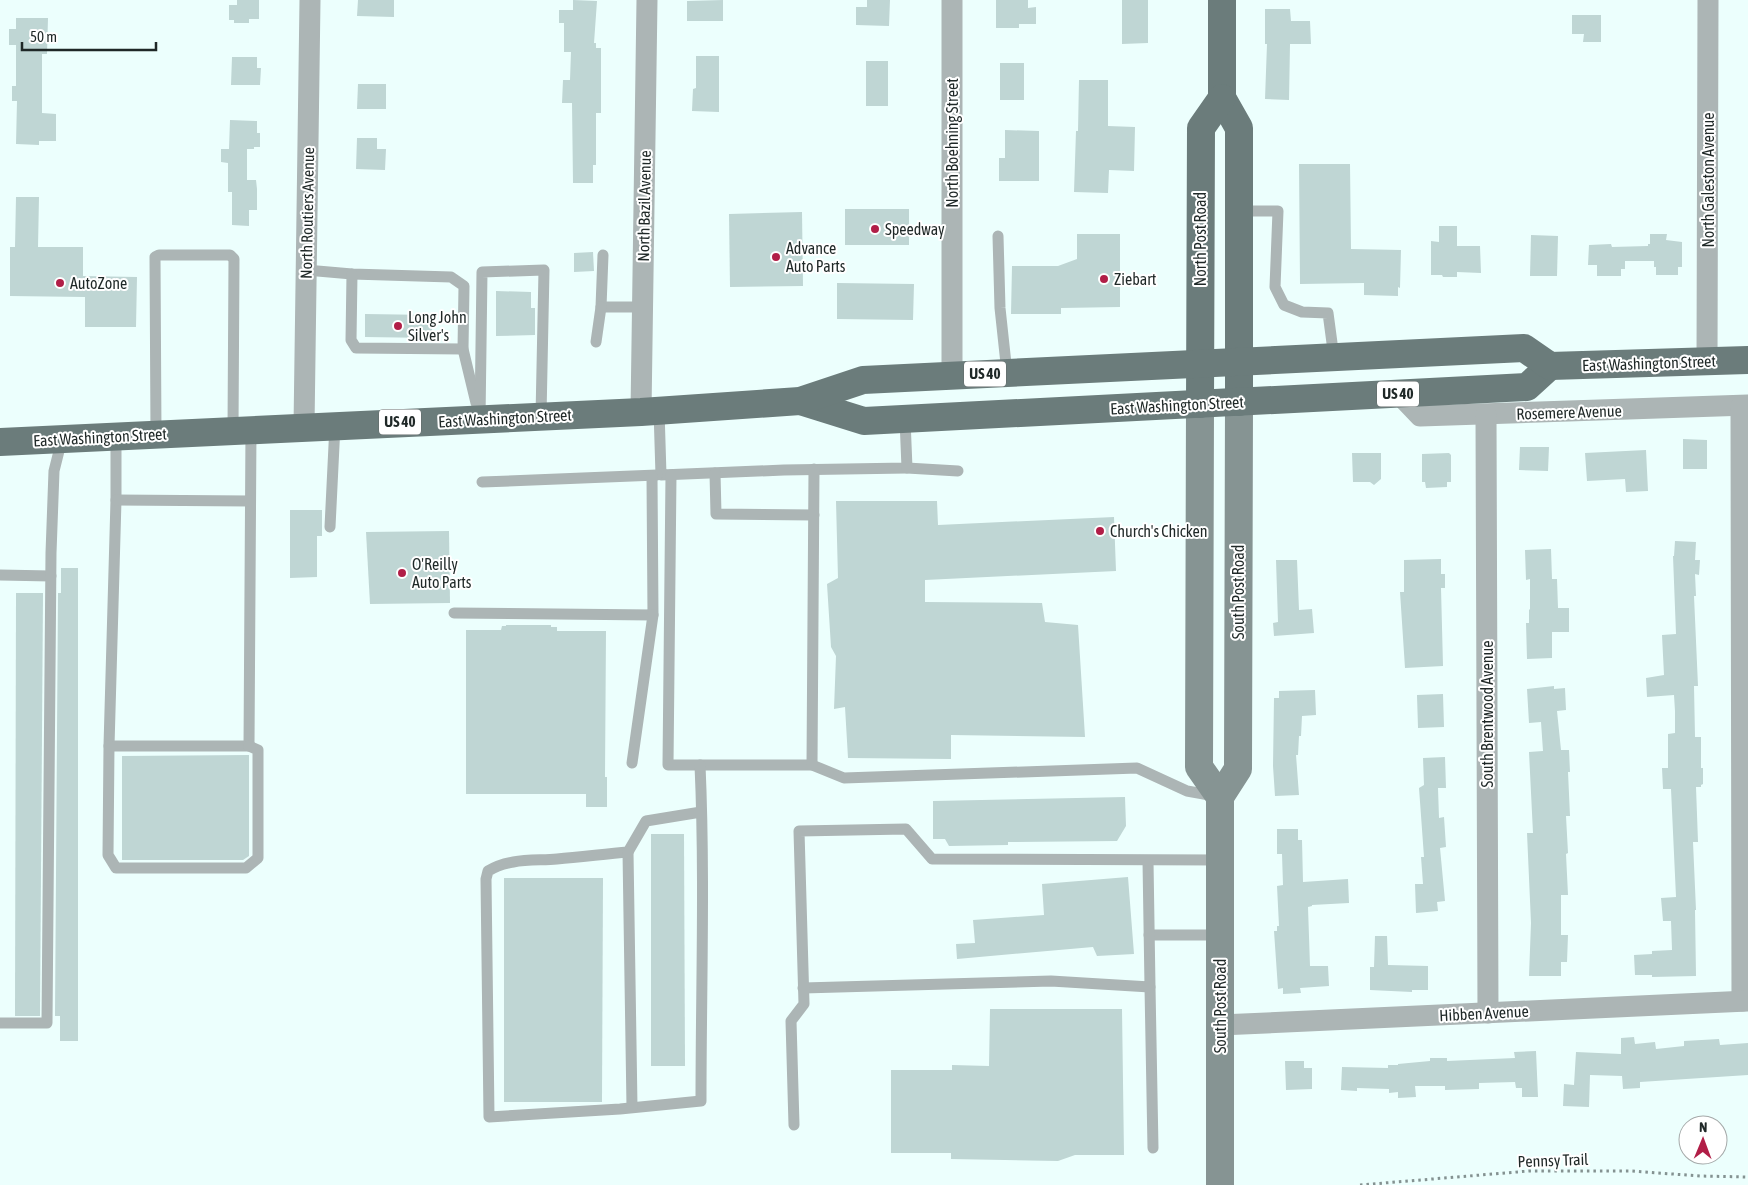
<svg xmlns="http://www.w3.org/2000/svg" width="1748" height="1185" viewBox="0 0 1748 1185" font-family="'Asap Condensed',sans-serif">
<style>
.building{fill:#bfd6d4}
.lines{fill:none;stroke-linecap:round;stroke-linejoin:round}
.path{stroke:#849291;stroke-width:3;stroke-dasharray:2.5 4;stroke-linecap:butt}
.lane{stroke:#acb5b5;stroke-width:11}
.street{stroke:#acb5b5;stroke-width:21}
.secondary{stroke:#869493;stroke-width:28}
.primary{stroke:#6b7c7b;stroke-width:28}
.poi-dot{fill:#b11e47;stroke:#fff;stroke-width:2}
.labels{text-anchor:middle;stroke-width:4;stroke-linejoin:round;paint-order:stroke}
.shield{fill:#fff;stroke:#626868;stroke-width:1}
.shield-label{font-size:15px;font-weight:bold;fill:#1f2827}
.street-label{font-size:16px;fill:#1f2827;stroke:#fff}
.poi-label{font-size:16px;fill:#1f2827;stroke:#fff;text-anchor:start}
</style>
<rect width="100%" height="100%" fill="#ecfffd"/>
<g class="building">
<polygon points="237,0 259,0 259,19 249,19 249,23 234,23 234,20 229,20 229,5 237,5"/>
<polygon points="358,0 394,0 394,17 357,16"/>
<polygon points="573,0 597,1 594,43 596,43 596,48 601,48 601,113 596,113 596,165 593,165 593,183 573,183 572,103 562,103 563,80 570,80 571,52 564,52 564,23 559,23 559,10 573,10"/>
<polygon points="723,0 723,21 687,21 687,1"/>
<polygon points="867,0 890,0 889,26 856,25 856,7 867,7"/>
<polygon points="996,0 1028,0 1028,8 1036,7 1036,24 1019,24 1019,28 996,28"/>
<polygon points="1122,0 1148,0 1148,43 1122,44"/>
<polygon points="1265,9 1290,9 1291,21 1310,21 1311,44 1290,44 1289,100 1265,99 1267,44 1265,44"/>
<polygon points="1572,15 1601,15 1601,42 1583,42 1584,34 1572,34"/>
<polygon points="16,18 48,18 47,54 42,54 42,113 56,114 56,141 39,141 39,145 16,144 17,101 12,101 12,86 16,86 16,45 9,45 9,29 16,29"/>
<polygon points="696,56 719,56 719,112 692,111 693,89 696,88"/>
<polygon points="232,57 257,57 257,68 261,68 260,85 231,85"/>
<rect x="866" y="61" width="22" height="45"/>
<rect x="1000" y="63" width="24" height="37"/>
<polygon points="1079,80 1108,80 1108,126 1135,127 1134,171 1109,170 1108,193 1074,192 1076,131 1078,131"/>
<polygon points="358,84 386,84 386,109 357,109"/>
<polygon points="230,120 257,121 257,133 260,133 260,147 254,147 254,149 247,149 247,180 256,180 257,189 257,210 249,210 249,226 232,225 232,192 228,192 228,163 221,162 221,149 229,149"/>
<polygon points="1005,130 1039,131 1039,181 999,181 999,158 1005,158"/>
<polygon points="357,138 377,138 377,149 386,149 385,170 356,169"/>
<polygon points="1299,164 1350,164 1351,249 1401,250 1400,288 1398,287 1398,296 1364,295 1364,283 1300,284"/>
<polygon points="16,197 39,197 38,247 83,247 83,276 137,277 136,327 85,327 85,297 10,296 10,247 15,247"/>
<rect x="845" y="209" width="64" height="36"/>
<polygon points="802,212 803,286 730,287 729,214"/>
<polygon points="1439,226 1457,226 1457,246 1480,246 1481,273 1457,272 1457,277 1443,277 1442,275 1431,275 1431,241 1439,242"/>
<polygon points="1077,234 1120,234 1120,307 1061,308 1061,314 1011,314 1012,266 1058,266 1077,259"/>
<polygon points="1650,234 1667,234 1666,240 1682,242 1682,267 1678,267 1678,275 1656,275 1656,267 1654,267 1654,261 1625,261 1625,269 1621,269 1621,276 1597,276 1597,265 1588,265 1589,245 1611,244 1612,247 1648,246 1648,244 1650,244"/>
<polygon points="1531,235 1558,236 1557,276 1530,276"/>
<polygon points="593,252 594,271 574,272 574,253"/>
<polygon points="837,283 914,284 913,320 837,319"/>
<polygon points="496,291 531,292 531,308 535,308 535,335 496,336"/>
<polygon points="365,314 432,315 432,338 365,337"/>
<polygon points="1683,439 1707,440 1707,469 1683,469"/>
<polygon points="1520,447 1549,447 1548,471 1519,470"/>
<polygon points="1646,450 1648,491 1626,492 1625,479 1587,481 1585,453"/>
<polygon points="1352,453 1381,453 1381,479 1374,485 1370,482 1353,482"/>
<polygon points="1449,453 1451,455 1451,482 1447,482 1447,487 1426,488 1425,482 1422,482 1422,454"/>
<polygon points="836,501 937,501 938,525 1114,517 1116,571 925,580 925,602 1042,603 1045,622 1078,625 1085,737 951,735 951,759 848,758 845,707 834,709 836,656 831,647 827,584 838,578"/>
<polygon points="290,510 322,510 322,536 317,536 317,577 290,578"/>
<polygon points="449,531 450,603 370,604 366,532"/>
<polygon points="1675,541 1696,542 1695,560 1700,560 1699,575 1695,574 1696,596 1694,596 1698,686 1694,686 1695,737 1701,737 1701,768 1703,768 1703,784 1701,785 1701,787 1696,787 1698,842 1693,842 1696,910 1695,910 1696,976 1652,977 1652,975 1635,975 1634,955 1652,954 1652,951 1672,950 1671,921 1663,921 1661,898 1676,897 1671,789 1663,789 1662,768 1668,768 1668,734 1675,733 1675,711 1674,695 1647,697 1646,678 1664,675 1662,635 1676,634 1673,556 1674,556"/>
<polygon points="1551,549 1552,579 1557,579 1558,608 1569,608 1569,632 1552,632 1552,658 1527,659 1526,623 1529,623 1529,610 1530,609 1530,579 1526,580 1525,550"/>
<polygon points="1441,559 1441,574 1445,574 1445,588 1441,588 1443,666 1405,668 1400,592 1404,592 1404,560"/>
<polygon points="1276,560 1297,560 1299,610 1312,609 1314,633 1274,636 1273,623 1278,622"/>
<polygon points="61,568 78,568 78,1041 60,1041 60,1016 55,1016 58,593 61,593"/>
<polygon points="16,593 43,593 40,1016 15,1016"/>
<polygon points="506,625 551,625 551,627 557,627 557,631 606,631 605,777 607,777 607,807 586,807 586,794 466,794 466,630 501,630 502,626 506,626"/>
<polygon points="1554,686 1554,689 1565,688 1566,710 1557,711 1561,750 1569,750 1570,772 1568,772 1570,816 1566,816 1568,853 1566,854 1568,895 1561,895 1561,935 1568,935 1567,962 1561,962 1561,976 1529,976 1531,923 1527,833 1533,833 1529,752 1543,751 1541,722 1529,723 1527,689"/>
<polygon points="1315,690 1316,715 1302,716 1301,736 1299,736 1298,755 1296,755 1299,795 1275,796 1273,766 1274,698 1279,698 1279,691"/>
<polygon points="1443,694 1444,727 1418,728 1417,695"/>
<polygon points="249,755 249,856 243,860 122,860 122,756"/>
<polygon points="1445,757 1446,788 1438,788 1439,818 1444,817 1446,847 1440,848 1445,901 1437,902 1438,911 1416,913 1415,884 1423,884 1421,857 1424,857 1419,788 1424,785 1423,758"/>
<polygon points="1125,797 1126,826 1117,841 1008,842 1008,845 949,846 945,839 933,839 933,801"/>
<polygon points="1277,829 1298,829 1298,840 1302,840 1303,882 1348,879 1349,903 1312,905 1312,906 1308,907 1310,966 1328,966 1329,986 1300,988 1301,993 1283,994 1283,988 1278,989 1274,931 1277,931 1277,926 1279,926 1277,886 1283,885 1282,854 1277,854"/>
<polygon points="651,834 684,834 685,1066 651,1066"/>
<polygon points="1128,877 1134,954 1097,956 1093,947 957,959 956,944 975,943 973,920 1044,915 1042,884"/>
<polygon points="504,878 603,878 602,1102 504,1102"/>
<polygon points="1375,936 1387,936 1388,965 1428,966 1428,990 1412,990 1412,992 1370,990 1370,967 1374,967"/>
<polygon points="990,1009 1122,1009 1124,1155 1075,1155 1058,1161 951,1159 951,1153 891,1153 891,1070 952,1070 952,1065 989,1066"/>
<polygon points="1634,1037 1635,1044 1655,1042 1656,1049 1684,1046 1684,1041 1719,1039 1720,1045 1748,1043 1748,1075 1640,1082 1640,1088 1623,1089 1622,1076 1590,1075 1589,1107 1563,1106 1564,1084 1574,1085 1576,1052 1621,1054 1621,1038"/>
<polygon points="1536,1051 1538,1097 1522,1097 1522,1088 1516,1088 1515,1082 1479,1083 1479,1089 1445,1090 1445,1086 1415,1086 1416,1097 1398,1098 1398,1092 1389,1093 1389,1089 1357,1088 1357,1091 1341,1090 1342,1067 1388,1068 1388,1065 1398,1065 1398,1064 1430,1061 1430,1058 1447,1058 1447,1061 1515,1058 1514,1052"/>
<polygon points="1285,1061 1304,1061 1304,1068 1312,1068 1312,1089 1286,1090"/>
</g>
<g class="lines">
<polyline class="path" points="1360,1185 1529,1171 1631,1171 1700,1176 1748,1177"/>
<g class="lane">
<polyline points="1239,211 1278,211 1275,287 1284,305 1302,312 1328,313 1334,358"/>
<polyline points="998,236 1000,308 1007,373"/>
<polyline points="603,255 601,307 642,307"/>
<polyline points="306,270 352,274 451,277 464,286 463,349 476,403"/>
<polyline points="352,274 351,340 356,348 463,349"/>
<polyline points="596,342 601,307"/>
<polyline points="659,410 661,475 784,470 907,468 905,419"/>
<polyline points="480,419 482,272 544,270 541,416"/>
<polyline points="156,434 155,257 159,255 230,255 234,259 233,430"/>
<polyline points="116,436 116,500 109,746 249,746 251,429"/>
<polyline points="907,468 958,471"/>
<polyline points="715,473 716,514 814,515"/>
<polyline points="671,475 668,765 812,765 844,778 1137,768 1187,791 1215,796"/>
<polyline points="482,482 657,475"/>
<polyline points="116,500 250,501"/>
<polyline points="330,527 335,425"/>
<polyline points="0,575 51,576"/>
<polyline points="454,613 653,615 652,476"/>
<polyline points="109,746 108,855 116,868 246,868 258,858 258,750 249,746"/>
<polyline points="632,763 653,615"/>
<path d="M700,765C705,876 701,990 701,1101L620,1109L489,1117L486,879L488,871C509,858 534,861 557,859C581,857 605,854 628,852L646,821L701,812"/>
<polyline points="812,765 814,469"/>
<polyline points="628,852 632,1107"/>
<polyline points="1149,935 1220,935"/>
<polyline points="1150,987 1153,1148"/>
<polyline points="803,988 1051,981 1150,987 1148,861"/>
<polyline points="0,1023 47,1023 51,553 54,471 62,439"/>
<polyline points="794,1125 791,1021 804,1004 799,831 906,829 932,859 1220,860"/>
</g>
<g class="street">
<polyline points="952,0 952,376"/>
<polyline points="1707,361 1708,0"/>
<polyline points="1399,394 1420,416 1748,405"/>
<polyline points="1741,406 1742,1001"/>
<polyline points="641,412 647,0"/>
<polyline points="1486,415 1488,1013"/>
<polyline points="304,427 310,0"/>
<polyline points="1220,1025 1748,1001"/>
</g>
<g class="secondary">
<polyline points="1200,404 1199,767 1220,797"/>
<polyline points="1220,1185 1220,797 1238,769 1239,402"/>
</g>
<g class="primary">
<polyline points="1222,0 1222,98 1239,128 1239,402"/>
<polyline points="800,401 864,421 1527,387 1550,366"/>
<polyline points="1200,404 1201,128 1222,98"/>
<polyline points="0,442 641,412 800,401 863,380 1524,348 1550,366 1748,360"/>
</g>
</g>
<g class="poi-dot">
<circle cx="875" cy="229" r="5"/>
<circle cx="776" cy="257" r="5"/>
<circle cx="1104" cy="279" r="5"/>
<circle cx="60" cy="283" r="5"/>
<circle cx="398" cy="326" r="5"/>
<circle cx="1100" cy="531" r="5"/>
<circle cx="402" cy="573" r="5"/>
</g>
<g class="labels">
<g class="shield">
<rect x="964" y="361.5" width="42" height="25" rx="4"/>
<rect x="1377" y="381.5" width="42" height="25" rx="4"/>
<rect x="379" y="409.5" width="42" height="25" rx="4"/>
</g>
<g class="shield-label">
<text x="985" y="379">US 40</text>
<text x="1398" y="399">US 40</text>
<text x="400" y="427">US 40</text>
</g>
<g class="street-label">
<text transform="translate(952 143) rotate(-90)" y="6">North Boehning Street</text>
<text transform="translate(1708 180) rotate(-90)" y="6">North Galeston Avenue</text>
<text transform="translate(644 206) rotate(-89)" y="6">North Bazil Avenue</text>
<text transform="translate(307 213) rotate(-89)" y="6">North Routiers Avenue</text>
<text transform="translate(1200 239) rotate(-90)" y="6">North Post Road</text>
<text transform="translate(1649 363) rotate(-2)" y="6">East Washington Street</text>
<text transform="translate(1177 405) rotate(-3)" y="6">East Washington Street</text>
<text transform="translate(1569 412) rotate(-2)" y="6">Rosemere Avenue</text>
<text transform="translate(505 418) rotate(-3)" y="6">East Washington Street</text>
<text transform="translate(100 437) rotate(-3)" y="6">East Washington Street</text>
<text transform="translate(1238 592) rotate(-90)" y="6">South Post Road</text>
<text transform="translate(1487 714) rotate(-90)" y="6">South Brentwood Avenue</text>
<text transform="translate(1220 1006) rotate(-90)" y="6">South Post Road</text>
<text transform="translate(1484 1013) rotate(-3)" y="6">Hibben Avenue</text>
<text transform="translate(1553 1160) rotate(-2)" y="6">Pennsy Trail</text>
</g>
<g class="poi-label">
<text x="885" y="235">Speedway</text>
<text x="786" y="254">Advance<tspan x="786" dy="18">Auto Parts</tspan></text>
<text x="1114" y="285">Ziebart</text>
<text x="70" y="289">AutoZone</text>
<text x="408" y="323">Long John<tspan x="408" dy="18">Silver's</tspan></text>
<text x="1110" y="537">Church's Chicken</text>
<text x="412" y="570">O'Reilly<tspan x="412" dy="18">Auto Parts</tspan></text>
</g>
</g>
<g transform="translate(1703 1140) rotate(1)"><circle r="24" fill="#ffffff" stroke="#a5a9a9"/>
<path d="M0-4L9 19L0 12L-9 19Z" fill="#b11e47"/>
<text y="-8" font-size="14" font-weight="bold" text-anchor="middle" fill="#1f2827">N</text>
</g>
<path d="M22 42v8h134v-8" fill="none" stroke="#1f2827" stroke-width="2.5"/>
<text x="30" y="42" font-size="15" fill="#1f2827" stroke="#ffffff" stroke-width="4" paint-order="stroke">50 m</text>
</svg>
